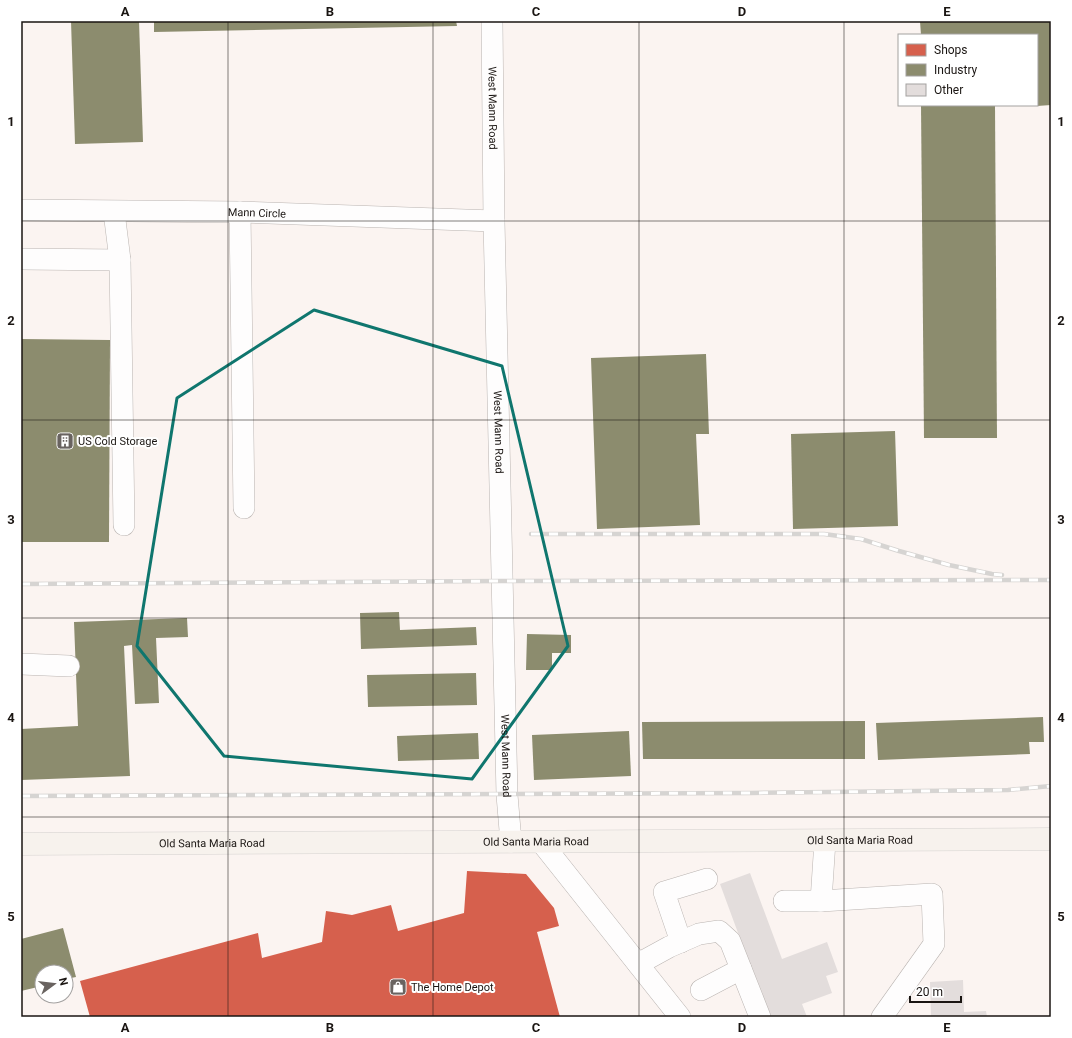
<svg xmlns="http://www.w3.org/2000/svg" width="1072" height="1038" viewBox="0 0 1072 1038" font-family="Roboto,sans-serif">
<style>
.shops{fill:#d6604d}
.industry{fill:#8c8c6e}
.building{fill:#e3dddc}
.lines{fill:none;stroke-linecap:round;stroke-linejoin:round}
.minor-casing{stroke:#bab4b1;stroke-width:22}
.major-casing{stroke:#d4d1cf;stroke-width:23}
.minor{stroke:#fefdfd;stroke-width:21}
.major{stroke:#f7f2ed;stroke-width:22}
.rail-casing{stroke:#d6d4d2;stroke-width:4.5}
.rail{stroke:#fff;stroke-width:3;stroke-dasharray:9;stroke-linecap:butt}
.marked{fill:none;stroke:#0f766e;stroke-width:3;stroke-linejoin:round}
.grid{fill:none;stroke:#1a1512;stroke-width:1;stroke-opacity:0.55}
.labels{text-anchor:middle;stroke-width:4;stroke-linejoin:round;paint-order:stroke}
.street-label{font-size:11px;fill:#1a1512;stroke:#fff}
.poi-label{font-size:11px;fill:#1a1512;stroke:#fff;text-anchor:start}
.neatline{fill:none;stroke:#1a1512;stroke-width:1.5}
.grid-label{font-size:13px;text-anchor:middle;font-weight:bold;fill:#1a1512}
</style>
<rect width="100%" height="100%" fill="#fbf4f1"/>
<polygon class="shops" points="467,871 526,874 554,908 559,926 537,932 560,1017 90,1017 80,981 258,933 262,958 322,942 326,911 352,915 391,905 398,931 464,913"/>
<g class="industry">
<polygon points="71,21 139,21 143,142 75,144"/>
<polygon points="154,21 456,21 457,26 154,32"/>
<polygon points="920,21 1051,21 1051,105 1037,106 1037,35 921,35"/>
<polygon points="921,105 995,105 997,438 924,438"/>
<polygon points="21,339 110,340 109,542 21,542"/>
<polygon points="706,354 709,434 696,434 700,525 597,529 591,358"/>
<polygon points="895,431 898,526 793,529 791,434"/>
<polygon points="399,612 400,630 476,627 477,645 361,649 360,613"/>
<polygon points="187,618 188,637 156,638 159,703 135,704 132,645 124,646 130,776 21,780 21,729 78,726 74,622"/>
<polygon points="527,634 571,635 571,653 552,653 552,670 526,670"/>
<polygon points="476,673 477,705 368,707 367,675"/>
<polygon points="1043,717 1044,742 1029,742 1030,754 878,760 876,723"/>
<polygon points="865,721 865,759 643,759 642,722"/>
<polygon points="629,731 631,776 534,780 532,735"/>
<polygon points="478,733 479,759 398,761 397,736"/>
<polygon points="63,928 76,977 66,979 66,972 42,972 42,986 21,991 21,939"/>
</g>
<g class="building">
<polygon points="750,873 782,959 827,942 838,972 826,976 832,993 802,1004 807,1017 769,1017 720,884"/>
<polygon points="963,980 964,1012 986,1011 987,1017 931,1017 930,982"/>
</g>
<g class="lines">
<g class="minor-casing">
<g id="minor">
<path id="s1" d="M492,21L494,221L507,795L511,842"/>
<path id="s2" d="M21,210L240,212L494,221"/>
<polyline points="114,212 120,260 124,525"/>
<polyline points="240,212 244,508"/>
<polyline points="21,259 120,260"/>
<polyline points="21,664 69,666"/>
<polyline points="825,841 821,901 932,894 934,944 882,1017"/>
<polyline points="541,842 680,1017"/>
<polyline points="784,901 821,901"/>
<polyline points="681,942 664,892 707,879"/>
<polyline points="638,964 669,947 699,934 719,931 730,941 760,1017"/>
<polyline points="701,990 741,969"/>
</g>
</g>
<g class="major-casing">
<g id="major">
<path id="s3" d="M21,844L1051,839"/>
</g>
</g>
<use href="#minor" class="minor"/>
<use href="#major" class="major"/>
<g class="rail-casing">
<g id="rail">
<polyline points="531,534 824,534 861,539 899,551 949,565 992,574 1002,575"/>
<polyline points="21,584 502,581 1051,580"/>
<polyline points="21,796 751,793 1008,790 1051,786"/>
</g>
</g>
<use href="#rail" class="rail"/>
</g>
<path class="marked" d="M314,310L502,366L568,646L472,779L224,756L137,646L177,398Z"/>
<path class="grid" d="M228,21V1017M433,21V1017M639,21V1017M844,21V1017M21,221H1051M21,420H1051M21,618H1051M21,817H1051"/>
<defs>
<g id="building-square" transform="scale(0.9)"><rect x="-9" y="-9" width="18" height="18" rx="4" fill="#696360" stroke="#fff"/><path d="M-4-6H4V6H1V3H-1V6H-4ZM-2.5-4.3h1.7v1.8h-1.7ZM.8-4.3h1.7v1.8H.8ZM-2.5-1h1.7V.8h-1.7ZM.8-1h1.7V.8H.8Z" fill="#fff"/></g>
<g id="shop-square" transform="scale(0.9)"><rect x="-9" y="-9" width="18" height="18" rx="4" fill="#696360" stroke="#fff"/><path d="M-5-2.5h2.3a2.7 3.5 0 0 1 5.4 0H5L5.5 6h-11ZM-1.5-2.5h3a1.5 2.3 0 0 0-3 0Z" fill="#fff"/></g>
</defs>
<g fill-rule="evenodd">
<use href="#building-square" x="65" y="441"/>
<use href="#shop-square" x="398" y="987"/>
</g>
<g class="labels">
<g class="street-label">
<text dy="4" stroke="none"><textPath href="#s1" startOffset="87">West Mann Road</textPath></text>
<text dy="4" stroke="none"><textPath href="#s2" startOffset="236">Mann Circle</textPath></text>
<text dy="4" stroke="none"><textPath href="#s1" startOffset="411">West Mann Road</textPath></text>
<text dy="4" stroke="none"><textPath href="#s1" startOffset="735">West Mann Road</textPath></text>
<text dy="4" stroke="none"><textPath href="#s3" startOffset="839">Old Santa Maria Road</textPath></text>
<text dy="4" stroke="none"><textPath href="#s3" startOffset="515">Old Santa Maria Road</textPath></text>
<text dy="4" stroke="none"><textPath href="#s3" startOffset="191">Old Santa Maria Road</textPath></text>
</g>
<g class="poi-label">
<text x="78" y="445">US Cold Storage</text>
<text x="411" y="991">The Home Depot</text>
</g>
</g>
<rect width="1072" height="1038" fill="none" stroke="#ffffff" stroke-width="44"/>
<rect x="898" y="34" width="140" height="72" fill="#ffffff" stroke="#a3a1a0"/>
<rect x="906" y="44" width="20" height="12" fill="#d6604d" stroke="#a3a1a0"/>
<text x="934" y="54" font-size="12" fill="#1a1512">Shops</text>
<rect x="906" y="64" width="20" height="12" fill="#8c8c6e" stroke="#a3a1a0"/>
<text x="934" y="74" font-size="12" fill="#1a1512">Industry</text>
<rect x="906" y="84" width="20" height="12" fill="#e3dddc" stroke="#a3a1a0"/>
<text x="934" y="94" font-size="12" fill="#1a1512">Other</text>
<g transform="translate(54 984) rotate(75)"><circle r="19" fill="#ffffff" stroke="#a3a1a0"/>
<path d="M0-3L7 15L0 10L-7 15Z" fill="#696360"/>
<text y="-6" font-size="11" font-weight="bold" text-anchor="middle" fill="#1a1512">N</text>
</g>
<path d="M910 996v6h51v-6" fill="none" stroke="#1a1512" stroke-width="2"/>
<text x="916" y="996" font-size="12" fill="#1a1512" stroke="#ffffff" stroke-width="3" paint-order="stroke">20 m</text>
<rect x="22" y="22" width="1028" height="994" class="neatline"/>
<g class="grid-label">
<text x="125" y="16">A</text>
<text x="330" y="16">B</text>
<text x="536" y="16">C</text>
<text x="742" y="16">D</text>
<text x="947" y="16">E</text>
<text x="11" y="126">1</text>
<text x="1061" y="126">1</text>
<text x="11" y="325">2</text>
<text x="1061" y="325">2</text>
<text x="11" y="524">3</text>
<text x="1061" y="524">3</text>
<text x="11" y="722">4</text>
<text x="1061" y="722">4</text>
<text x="11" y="921">5</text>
<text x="1061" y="921">5</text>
<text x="125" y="1032">A</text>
<text x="330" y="1032">B</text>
<text x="536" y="1032">C</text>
<text x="742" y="1032">D</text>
<text x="947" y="1032">E</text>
</g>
</svg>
